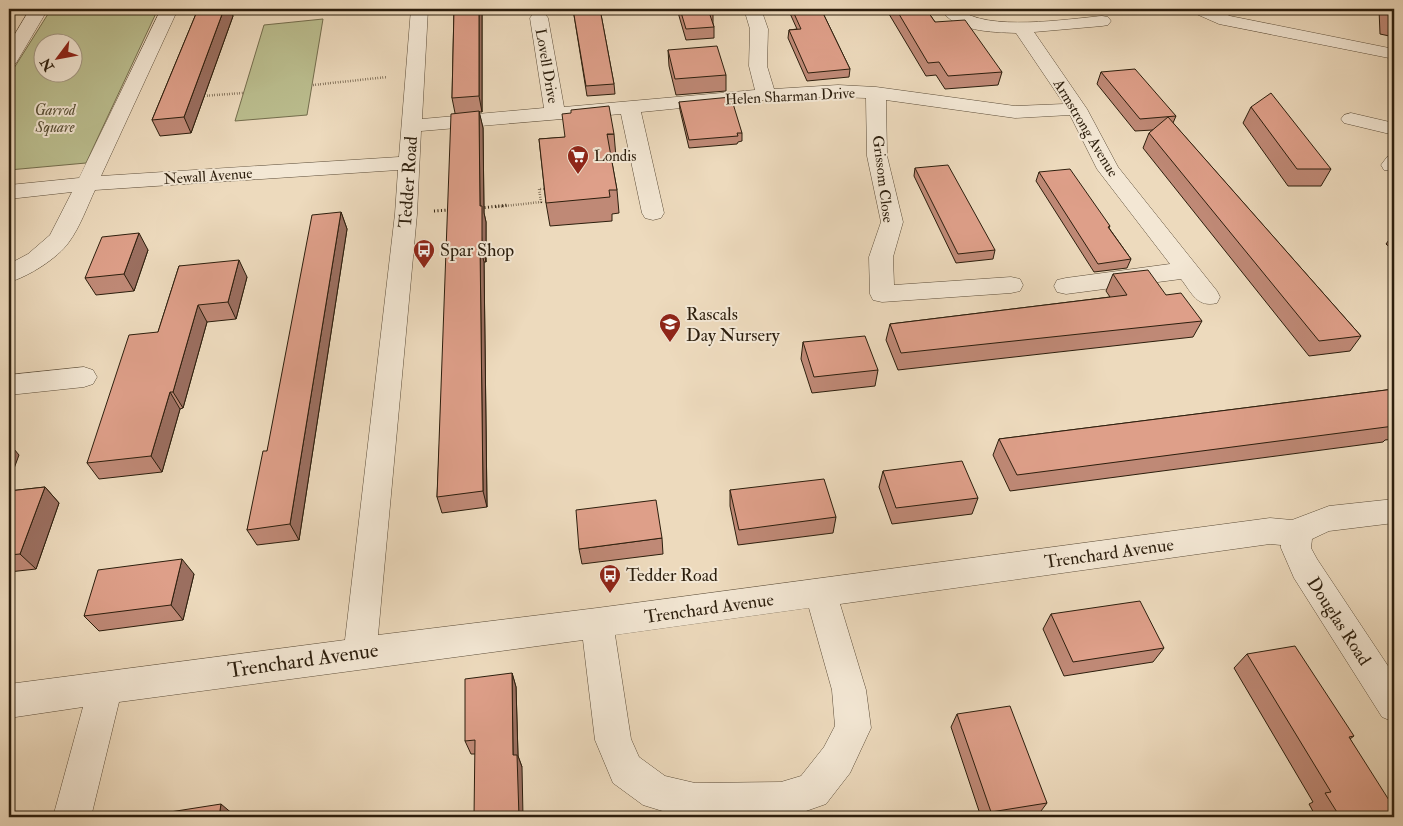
<svg xmlns="http://www.w3.org/2000/svg" width="1403" height="826" viewBox="0 0 1403 826" font-family="'IM FELL Double Pica',serif">
<style>
.green{fill:#bbbe8f;stroke:#746e4e;fill-rule:evenodd}
.lines{fill:none;stroke-linecap:round;stroke-linejoin:round}
.minor-casing{stroke:#5c4d39;stroke-width:1}
.path-far1{stroke:#2c1e0d;stroke-width:2.5;stroke-dasharray:0.5 2;stroke-linecap:butt}
.path{stroke:#2c1e0d;stroke-width:3;stroke-dasharray:1 2.5;stroke-linecap:butt}
.minor{fill:#f3e7d4;fill-rule:evenodd}
.wall{fill:#bf8976;stroke:#2c1e0d}
.shaded-wall{fill:#9b6f60;stroke:#2c1e0d}
.building{fill:#de9f89;stroke:#2c1e0d}
.labels{text-anchor:middle;stroke-width:4;stroke-linejoin:round;paint-order:stroke}
.far-street-label{font-size:15px;fill:#2c1e0d;stroke:#f3e7d4}
.far-park-label{font-size:15px;font-style:italic;fill:#574e34;stroke:#f3e7d4}
.far-poi-label{font-size:15px;fill:#2c1e0d;stroke:#f3e7d4;text-anchor:start}
.street-label{font-size:18px;fill:#2c1e0d;stroke:#f3e7d4}
.poi-label{font-size:18px;fill:#2c1e0d;stroke:#f3e7d4;text-anchor:start}
.near-street-label{font-size:21px;fill:#2c1e0d;stroke:#f3e7d4}
</style>
<rect width="100%" height="100%" fill="#eddabd"/>
<filter id="stains"><feTurbulence type="fractalNoise" baseFrequency=".004" numOctaves="4"/><feColorMatrix values="0 0 0 0 .2 0 0 0 0 .09 0 0 0 0 .02 0 0 0 .5 -.17"/></filter>
<radialGradient id="worn" r=".72"><stop offset=".6" stop-color="#630" stop-opacity="0"/><stop offset="1" stop-color="#630" stop-opacity=".3"/></radialGradient>
<g class="green">
<path d="M54,9H158L86,163L9,170V76L48,14ZM42,42H72V72H42Z"/>
<polygon points="323,19 307,115 235,121 264,25"/>
</g>
<g class="lines">
<g class="minor-casing">
<g id="minor">
<polygon points="30,9 48,9 16,63 9,64 9,44"/>
<path d="M161,9H178L101,176L399,157L411,9H428L422,119L544,108L530,18L533,14L539,13L545,14L548,18L564,107L755,90L749,66L750,29L744,9H761L768,29L767,66L774,89L838,85L876,87L1015,106L1064,104L1016,33C991,32 956,32 940,9H959C987,32 1067,19 1102,16L1108,17L1111,21L1108,25L1102,26L1034,32L1087,109L1118,167L1217,291L1220,297L1217,303C1197,308 1192,293 1181,279L1066,294L1057,292L1054,286L1057,280L1066,278L1170,264L1097,169L1070,115L1015,118L886,100L887,156L903,222L893,257L894,285L1011,277L1020,279L1023,285L1020,291L1011,293L882,302L873,300L870,294L869,257L881,222L867,156L866,98C791,94 716,105 641,112L664,213L661,218L653,220L645,218L642,213L621,114L421,131L417,214L378,635L597,608L1270,518L1292,520L1329,506L1394,499V523L1329,531L1312,539L1311,548L1317,559L1394,675V722L1382,717L1294,578L1281,548V545L1270,544L840,604L866,690L871,728L850,773L826,804L789,817H682L643,805L613,783L595,740L583,640L119,702L91,817H53L83,707L9,718V684L345,640L395,214L398,170L95,190C87,207 80,227 69,242C58,258 28,277 9,282V264L28,254L50,235L72,192L9,199V185L79,178ZM809,608L832,690L835,726L824,747L801,776L781,782L695,783L665,776L639,757L631,739L615,635Z"/>
<polygon points="1191,9 1214,9 1230,16 1394,49 1394,59 1219,24 1194,13"/>
<polygon points="1351,113 1394,123 1394,135 1344,123 1341,119 1344,115"/>
<polygon points="1394,155 1394,171 1384,170 1381,165 1387,157"/>
<polygon points="84,367 93,370 97,377 93,384 84,387 9,395 9,375"/>
</g>
</g>
<g class="path-far1">
<polyline points="313,85 387,77"/>
<polyline points="202,96 243,93"/>
<polyline points="496,207 541,202 539,189 544,189"/>
</g>
<g class="path">
<polyline points="481,208 508,205"/>
<polyline points="434,211 450,210"/>
</g>
<use href="#minor" class="minor"/>
</g>
<g class="wall">
<polygon points="198,9 230,9 233,16 191,133 160,136 152,120"/>
<polygon points="454,9 482,9 482,112 479,112 483,128 484,213 486,222 486,262 484,262 487,507 442,513 437,497 455,113 452,98"/>
<polygon points="573,9 600,9 614,84 615,94 587,96"/>
<polygon points="677,9 712,9 713,11 713,23 714,27 714,38 686,40"/>
<polygon points="788,9 821,9 850,69 849,77 807,81 788,38 789,30 797,29"/>
<polygon points="886,9 926,9 935,22 1002,72 998,85 945,89 936,75 926,76"/>
<polygon points="1379,9 1394,9 1394,37 1380,34"/>
<polygon points="668,50 726,75 726,91 676,95 669,66"/>
<polygon points="1101,72 1176,116 1173,123 1361,336 1350,351 1309,356 1143,148 1149,133 1153,130 1135,131 1097,84"/>
<polygon points="679,102 742,133 742,141 738,142 737,144 689,148 680,110"/>
<polygon points="1251,107 1331,169 1321,186 1288,186 1243,123"/>
<polygon points="614,134 616,157 611,157 617,190 619,213 612,214 612,221 550,226 546,203 539,139"/>
<polygon points="915,168 995,250 993,259 956,263 914,176"/>
<polygon points="1039,172 1110,226 1109,228 1131,259 1127,268 1094,272 1036,181"/>
<polygon points="341,212 347,229 299,540 257,545 247,530 267,451"/>
<polygon points="1394,233 1394,251 1386,244"/>
<polygon points="148,250 134,291 96,295 85,278"/>
<polygon points="179,266 247,277 236,319 207,322 183,408 180,409 162,472 99,479 87,463 158,332"/>
<polygon points="1113,274 1166,295 1202,321 1193,337 898,370 886,340 890,324 1110,297 1106,291"/>
<polygon points="803,342 878,370 875,386 812,393 801,359"/>
<polygon points="1394,389 1394,439 1385,440 1383,442 1010,491 993,455 999,439"/>
<polygon points="883,471 978,498 972,514 892,524 879,487"/>
<polygon points="45,487 59,503 36,569 9,572 9,491"/>
<polygon points="730,490 836,517 833,533 738,545 730,506"/>
<polygon points="662,538 663,554 582,564 579,549"/>
<polygon points="194,574 183,620 99,631 84,616"/>
<polygon points="1051,614 1164,648 1153,662 1064,676 1043,629"/>
<polygon points="1247,654 1354,736 1350,739 1394,817 1316,817 1309,804 1313,802 1234,668"/>
<polygon points="512,673 516,687 518,756 522,767 475,754 471,754 465,741"/>
<polygon points="957,714 1047,803 1038,815 1023,817 981,817 951,727"/>
</g>
<g class="shaded-wall">
<polygon points="224,9 230,9 233,16 191,133 184,117"/>
<polygon points="479,9 482,9 482,112 479,96"/>
<polygon points="479,111 483,128 484,213 486,222 486,262 482,245 480,206"/>
<polygon points="341,212 347,229 299,540 290,524"/>
<polygon points="139,233 148,250 134,291 124,274"/>
<polygon points="480,245 484,262 487,507 483,491"/>
<polygon points="239,260 247,277 236,319 228,302"/>
<polygon points="198,305 207,322 183,408 173,392"/>
<polygon points="170,392 180,409 162,472 151,456"/>
<polygon points="9,443 19,455 9,482"/>
<polygon points="45,487 59,503 36,569 20,554"/>
<polygon points="182,559 194,574 183,620 171,605"/>
<polygon points="512,673 516,687 518,756 522,767 523,817 519,817 513,755"/>
<polygon points="221,804 234,815 234,817 219,817"/>
</g>
<g class="building">
<polygon points="198,9 224,9 184,117 152,120"/>
<polygon points="454,9 479,9 479,96 452,98"/>
<polygon points="573,9 600,9 614,84 586,86"/>
<polygon points="680,9 712,9 713,11 709,12 714,27 686,29"/>
<polygon points="792,9 821,9 850,69 808,73 789,30 801,29"/>
<polygon points="896,9 926,9 935,22 965,20 1002,72 948,76 939,62 928,63"/>
<polygon points="717,46 726,75 675,79 668,50"/>
<polygon points="1135,69 1176,116 1140,119 1101,72"/>
<polygon points="1271,93 1331,169 1297,169 1251,107"/>
<polygon points="731,97 742,133 737,133 738,136 689,140 679,102"/>
<polygon points="609,106 614,134 607,134 617,190 609,190 610,197 546,203 539,139 565,137 562,114 571,113 571,110"/>
<polygon points="479,111 480,206 482,206 482,245 480,245 483,491 437,497 451,114"/>
<polygon points="1168,117 1361,336 1319,341 1149,133"/>
<polygon points="948,165 995,250 958,254 915,168"/>
<polygon points="1070,169 1110,226 1108,227 1131,259 1098,264 1039,172"/>
<polygon points="341,212 290,524 247,530 263,451 267,451 312,215"/>
<polygon points="139,233 124,274 85,278 102,237"/>
<polygon points="239,260 228,302 198,305 173,392 170,392 151,456 87,463 129,335 158,332 179,266"/>
<polygon points="1148,270 1166,295 1181,293 1202,321 901,353 890,324 1127,295 1113,274"/>
<polygon points="865,336 878,370 814,377 803,342"/>
<polygon points="1394,389 1394,426 1017,475 999,439"/>
<polygon points="962,461 978,498 896,508 883,471"/>
<polygon points="824,479 836,517 739,530 730,490"/>
<polygon points="45,487 20,554 9,555 9,491"/>
<polygon points="656,500 662,538 579,549 576,510"/>
<polygon points="182,559 171,605 84,616 98,570"/>
<polygon points="1140,601 1164,648 1073,662 1051,614"/>
<polygon points="1295,646 1354,736 1349,737 1394,808 1394,817 1340,817 1325,793 1331,792 1247,654"/>
<polygon points="512,673 513,755 517,755 519,817 474,817 475,740 465,741 465,679"/>
<polygon points="1010,706 1047,803 991,812 957,714"/>
<polygon points="221,804 219,817 156,817 157,814"/>
</g>
<defs>
<g id="supermarket-pin" transform="scale(1.125)"><path d="M0 17L-7.5 6A9.5 9.5 0 1 1 7.5 6Z" fill="#8f2418" stroke="#f3e7d4"/><path d="M-6-5.5h2.5l.6 2H6L4.5 2H-2.5L-4.4-4H-6ZM-1.5 3.2a1.3 1.3 0 1 0 .1 0ZM3 3.2a1.3 1.3 0 1 0 .1 0Z" fill="#fff"/></g>
<g id="bus-pin" transform="scale(1.125)"><path d="M0 17L-7.5 6A9.5 9.5 0 1 1 7.5 6Z" fill="#8f2418" stroke="#f3e7d4"/><path d="M-5-6H5V4H4V6H2V4H-2V6H-4V4H-5ZM-3.5-4V0h7V-4ZM-3.5 1.2v1.5H-2V1.2ZM2 1.2v1.5H3.5V1.2Z" fill="#fff"/></g>
<g id="school-pin" transform="scale(1.125)"><path d="M0 17L-7.5 6A9.5 9.5 0 1 1 7.5 6Z" fill="#8f2418" stroke="#f3e7d4"/><path d="M0-5L7-2L0 1L-7-2ZM-4 1L0 2.5L4 1V4Q0 6-4 4Z" fill="#fff"/></g>
</defs>
<g fill-rule="evenodd">
<use href="#supermarket-pin" x="578" y="156"/>
<use href="#bus-pin" x="424" y="250"/>
<use href="#school-pin" x="670" y="324"/>
<use href="#bus-pin" x="610" y="575"/>
</g>
<g class="labels">
<g class="far-street-label">
<text transform="translate(547 66) rotate(80)" y="5">Lovell Drive</text>
<text transform="translate(790 96) rotate(-3)" y="5">Helen Sharman Drive</text>
<text transform="translate(1086 128) rotate(59)" y="5">Armstrong Avenue</text>
<text transform="translate(208 176) rotate(-4)" y="5">Newall Avenue</text>
<text transform="translate(883 179) rotate(83)" y="5">Grissom Close</text>
</g>
<g class="far-park-label">
<text x="55" y="115">Garrod<tspan x="55" dy="17">Square</tspan></text>
</g>
<g class="far-poi-label">
<text x="594" y="161">Londis</text>
</g>
<g class="street-label">
<text transform="translate(408 182) rotate(-86)" y="6">Tedder Road</text>
<text transform="translate(1109 553) rotate(-8)" y="6">Trenchard Avenue</text>
<text transform="translate(709 608) rotate(-8)" y="6">Trenchard Avenue</text>
<text transform="translate(1339 621) rotate(57)" y="6">Douglas Road</text>
</g>
<g class="poi-label">
<text x="440" y="256">Spar Shop</text>
<text x="686" y="320">Rascals<tspan x="686" dy="21">Day Nursery</tspan></text>
<text x="626" y="581">Tedder Road</text>
</g>
<g class="near-street-label">
<text transform="translate(303 660) rotate(-8)" y="7">Trenchard Avenue</text>
</g>
</g>
<rect width="1403" height="826" fill="none" stroke="#eddabd" stroke-width="30"/>
<rect x="10" y="10" width="1383" height="806" fill="none" stroke="#2c1e0d" stroke-width="2.5"/>
<rect x="15" y="15" width="1373" height="796" fill="none" stroke="#2c1e0d"/>
<g transform="translate(58 58) rotate(238)"><circle r="24" fill="#f3e7d4" stroke="#a39784"/>
<path d="M0-4L9 19L0 12L-9 19Z" fill="#8f2418"/>
<text y="-8" font-size="14" font-weight="bold" text-anchor="middle" fill="#2c1e0d">N</text>
</g>
<rect width="100%" height="100%" filter="url(#stains)"/>
<rect width="100%" height="100%" fill="url(#worn)"/>
</svg>
